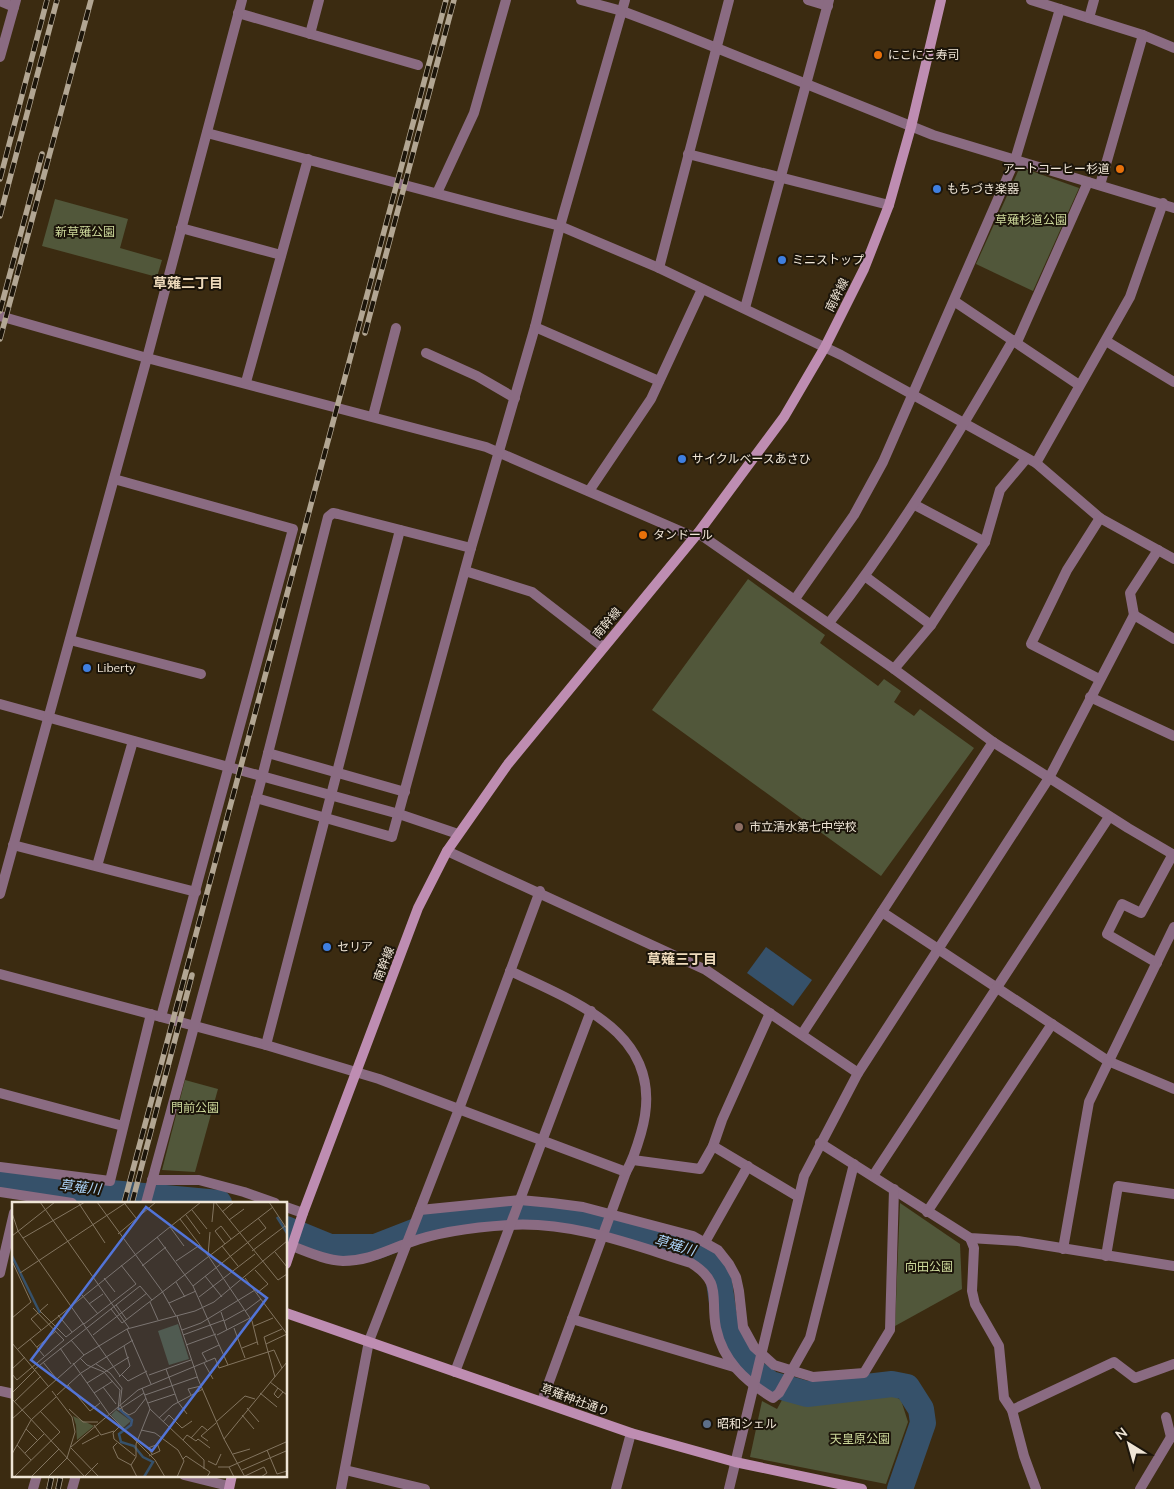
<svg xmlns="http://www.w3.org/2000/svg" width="1174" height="1489" viewBox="0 0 1174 1489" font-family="Mulish,'Noto Sans JP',sans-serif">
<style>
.green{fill:#51573a}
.water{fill:#36516a}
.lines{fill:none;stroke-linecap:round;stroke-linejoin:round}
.river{stroke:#36516a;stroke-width:26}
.street{stroke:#8a6b82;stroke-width:10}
.secondary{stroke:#be8db2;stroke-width:10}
.rail-casing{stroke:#b2a693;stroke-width:5.5}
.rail{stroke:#1c150a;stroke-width:4;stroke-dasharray:11;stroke-linecap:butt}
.food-dot{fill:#e8710a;stroke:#1c150a;stroke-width:2}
.shop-dot{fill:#3f7fe0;stroke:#1c150a;stroke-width:2}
.education-dot{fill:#8d6e63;stroke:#1c150a;stroke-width:2}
.service-dot{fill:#5c6f8a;stroke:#1c150a;stroke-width:2}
.labels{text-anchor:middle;stroke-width:4;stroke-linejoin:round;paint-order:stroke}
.poi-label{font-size:12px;fill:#efe5d6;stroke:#1c150a;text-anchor:start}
.park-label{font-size:12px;fill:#cdd99b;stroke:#1c150a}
.street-label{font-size:12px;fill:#efe5d6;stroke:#1c150a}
.neighbourhood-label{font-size:14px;font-weight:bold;fill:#eedabb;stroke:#1c150a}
.water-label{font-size:14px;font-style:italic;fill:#abd2f7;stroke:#1c150a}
.inset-river{fill:none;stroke:#36516a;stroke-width:2.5}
.inset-road{fill:none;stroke:#837560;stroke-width:1}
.view{fill:#5274d8;fill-opacity:0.15;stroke:#5274d8;stroke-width:2.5}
.inset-edge{fill:none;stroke:#efe5d6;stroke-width:2.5}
</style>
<rect width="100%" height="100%" fill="#3b2b11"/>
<g class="green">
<polygon points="1020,167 1079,188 1033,291 976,264"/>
<polygon points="55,199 128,219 120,248 162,260 157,277 42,246"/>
<polygon points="748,579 825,635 820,643 878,686 884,679 901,691 894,702 914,716 920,709 974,748 881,876 652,710"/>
<polygon points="185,1080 218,1089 195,1172 162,1170"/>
<polygon points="900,1203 960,1244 962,1289 895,1326"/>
<polygon points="894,1396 901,1400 908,1422 886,1484 750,1457 762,1401 777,1409 782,1400 814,1404"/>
</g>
<polygon class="water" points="766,947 812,980 793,1006 747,973"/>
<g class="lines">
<g class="river">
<polyline points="0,1178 111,1193 219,1203"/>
<polyline points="286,1229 330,1247 375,1247 434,1224 501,1213 571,1216 700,1252 717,1268 724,1316 734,1341 754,1372 771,1384 807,1394 892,1384 907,1387 921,1409 923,1423 900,1489"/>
</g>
<g class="street">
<polyline points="581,0 622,11 667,28 933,135 1174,208"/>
<polyline points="808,0 828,6"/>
<polyline points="1031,0 1143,35 1174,48"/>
<polyline points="0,1 14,7"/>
<polyline points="238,13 418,65"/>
<polyline points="1089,18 1094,0"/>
<polyline points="310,34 319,0"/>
<polyline points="0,57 16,0"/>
<polyline points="207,133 560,226 659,268 841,355 1036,463 1100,518 1174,559"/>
<polyline points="688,154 889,205"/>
<polyline points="1100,185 1143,35"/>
<polyline points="437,193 474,113 506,0"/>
<polyline points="181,228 281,255"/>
<polyline points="659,268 729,0"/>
<polyline points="954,301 1079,385"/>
<polyline points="745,308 829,0"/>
<polyline points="0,316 147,358 486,447 694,537"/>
<polyline points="535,327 659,381"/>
<polyline points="1106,341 1174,382"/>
<polyline points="1017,342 1088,182"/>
<polyline points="426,353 477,376 515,398"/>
<polyline points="246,382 308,159"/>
<polyline points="373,416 396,328"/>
<polyline points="1036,463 1130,297 1163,203"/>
<polyline points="114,479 293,529 161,1017"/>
<polyline points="589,491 651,399 702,289"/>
<polyline points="915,505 985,542"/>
<polyline points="698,533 894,669 993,742 1128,828 1174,855"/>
<polyline points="465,571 532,592 603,647"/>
<polyline points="866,577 931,625"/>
<polyline points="795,599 854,515 883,462 1015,160 1060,9"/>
<polyline points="1134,615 1130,593 1158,550"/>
<path d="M829,623C899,534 956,438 1013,340"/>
<polyline points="70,640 201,674"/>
<polyline points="894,669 931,625 985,542 1000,490 1026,459"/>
<polyline points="1099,679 1031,644 1067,570 1100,518"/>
<polyline points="1090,697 1174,736"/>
<polyline points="0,704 399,814 458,834"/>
<polyline points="268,753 405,792"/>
<polyline points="256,798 392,837 471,548 535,327 560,226 625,0"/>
<polyline points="13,845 196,892"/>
<polyline points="447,851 706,970 858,1073"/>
<polyline points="97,866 133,741"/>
<polyline points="0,894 147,358 242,0"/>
<polyline points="882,912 1108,1061 1174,1089"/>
<polyline points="1157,963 1107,934 1122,904 1141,913 1173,854"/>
<path d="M510,971C581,1004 669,1037 641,1133C637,1147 633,1160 626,1172L542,1401"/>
<polyline points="0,974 266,1045 379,1079 626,1172"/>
<polyline points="802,1034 993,742"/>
<polyline points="266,1045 400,530"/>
<polyline points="0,1093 123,1126"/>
<polyline points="820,1143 970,1238 1018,1241 1174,1266"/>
<polyline points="713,1146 797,1196"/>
<polyline points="633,1160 700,1169 713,1146 722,1120 770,1013"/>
<polyline points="0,1167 110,1181 151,1014"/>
<polyline points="873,1176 1109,817"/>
<polyline points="152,1180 199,1180 244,1192 275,1203"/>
<polyline points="0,1192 72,1203"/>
<polyline points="146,1203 262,777 328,517 333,513 338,514 471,548"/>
<polyline points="286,1207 303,1213"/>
<polyline points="420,1210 520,1200 552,1203 583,1207 693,1236 718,1250 729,1264 736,1277 739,1291 743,1327 754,1347 774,1365 813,1377 864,1373 890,1330 894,1189"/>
<polyline points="927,1212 1052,1024"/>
<polyline points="970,1238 974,1248 972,1291 975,1304 999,1346 1004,1398 1012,1410 1024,1456 1036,1489"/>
<polyline points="705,1242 748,1166"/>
<path d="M292,1246C308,1252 325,1260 343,1261C368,1261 385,1251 408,1243C440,1231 476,1227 509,1225C572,1221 633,1245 691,1263C723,1283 710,1297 716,1328C723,1361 745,1381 773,1398L779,1393L810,1338L854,1164"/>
<polyline points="1063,1249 1089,1102 1174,927"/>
<polyline points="1106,1256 1118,1186 1174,1194"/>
<polyline points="0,1273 14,1213"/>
<polyline points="572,1319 734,1367"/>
<polyline points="455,1372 591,1011"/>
<polyline points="0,1391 14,1394"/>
<polyline points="1012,1410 1114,1362 1135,1378 1174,1364"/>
<polyline points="1166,1417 1171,1437 1174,1437"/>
<polyline points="345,1470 425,1489"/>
<polyline points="184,1475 229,1486"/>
<polyline points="33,1489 37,1475"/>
<polyline points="72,1489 76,1475"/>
<polyline points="341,1489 369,1341 459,1109 540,891"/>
<polyline points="616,1489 631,1433"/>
<polyline points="729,1489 804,1176 858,1073 1049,778 1134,615 1174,639"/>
<polyline points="1140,1489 1171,1437"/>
</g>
<g class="secondary">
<polyline points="286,1264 303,1213 418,908 447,851 508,764 698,533 784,417 825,347 864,269 889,205 911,127 941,0"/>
<polyline points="286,1313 631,1433 735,1462 862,1489"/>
<polyline points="229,1489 232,1475"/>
</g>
<g class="rail-casing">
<g id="rail">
<polyline points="0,179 47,0"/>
<polyline points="0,216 57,0"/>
<polyline points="0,311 42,154"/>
<polyline points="365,333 454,0"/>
<polyline points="0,339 91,0"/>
<polyline points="124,1203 446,0"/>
<polyline points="132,1203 192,975"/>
<polyline points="49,1489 52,1475"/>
<polyline points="58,1489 61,1475"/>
</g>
</g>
<use href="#rail" class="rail"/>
</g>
<g class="food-dot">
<circle cx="878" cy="55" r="5"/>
<circle cx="1120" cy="169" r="5"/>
<circle cx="643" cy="535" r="5"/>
</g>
<g class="shop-dot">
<circle cx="937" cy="189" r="5"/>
<circle cx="782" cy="260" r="5"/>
<circle cx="682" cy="459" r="5"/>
<circle cx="87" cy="668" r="5"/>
<circle cx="327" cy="947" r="5"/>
</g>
<circle class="education-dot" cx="739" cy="827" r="5"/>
<circle class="service-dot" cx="707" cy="1424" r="5"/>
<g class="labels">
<g class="poi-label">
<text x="888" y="59">にこにこ寿司</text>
<text x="1110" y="173" text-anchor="end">アートコーヒー杉道</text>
<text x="947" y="193">もちづき楽器</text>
<text x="792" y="264">ミニストップ</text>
<text x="692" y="463">サイクルベースあさひ</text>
<text x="653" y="539">タンドール</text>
<text x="97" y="672">Liberty</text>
<text x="749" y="831">市立清水第七中学校</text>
<text x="337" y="951">セリア</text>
<text x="717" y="1428">昭和シェル</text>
</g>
<g class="park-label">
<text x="1031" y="224">草薙杉道公園</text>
<text x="85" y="236">新草薙公園</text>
<text x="195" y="1112">門前公園</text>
<text x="929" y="1271">向田公園</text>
<text x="860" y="1443">天皇原公園</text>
</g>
<g class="street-label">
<text transform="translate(837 295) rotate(-63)" y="4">南幹線</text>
<text transform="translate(607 623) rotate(-50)" y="4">南幹線</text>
<text transform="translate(384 964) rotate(-69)" y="4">南幹線</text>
<text transform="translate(575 1400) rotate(20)" y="4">草薙神社通り</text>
</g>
<g class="neighbourhood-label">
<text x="188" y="288">草薙二丁目</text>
<text x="682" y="964">草薙三丁目</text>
</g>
<g class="water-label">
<text transform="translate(80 1187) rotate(6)" y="5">草薙川</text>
<text transform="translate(675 1245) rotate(16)" y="5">草薙川</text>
</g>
</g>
<g transform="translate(12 1202)">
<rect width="275" height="275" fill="#3b2b11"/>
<path d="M166,122L177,157L157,163L146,129ZM104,208L119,219L111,226L99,213ZM61,214L82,224L65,238L64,223Z" fill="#51573a"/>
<path class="inset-river" d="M265,15L275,31M0,54L28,111M106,206L120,218L119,223L107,232L109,240L122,244L131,255L141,260L132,275"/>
<path class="inset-road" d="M28,0L117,126M66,0L93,41M85,0L150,89L164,114M203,0L266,78L275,72M257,0L275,27M113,2L124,16M180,8L195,27M210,10L222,0M0,11L6,29L108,174M174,13L188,32M168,17L197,55L240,119L246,143M217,18L232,7M200,20L202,0M158,25L172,44M106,32L144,0M0,34L43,0M145,35L181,84L216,163M11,36L73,0M213,42L203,29L209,24L219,37M210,44L226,64M240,49L273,24M263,50L275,65M196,53L198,30M0,59L19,100L0,116M164,59L188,43M130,64L154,45M243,68L256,82L245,91M8,71L115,0M193,74L210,95M92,76L103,90M233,76L275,132M164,80L173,95M181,84L254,26L246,16M70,93L86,112M187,95L243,52M138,100L146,118M157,101L184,89M36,102L28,109L54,135L72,121M77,102L91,92M104,103L115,118M99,107L110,121L261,5M233,109L249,97M209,110L215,128M26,111L19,117L29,128M46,113L60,130M165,114L186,177L212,237L275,160M212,119L232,108M72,122L124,82L109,63M242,124L261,116M222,126L233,156M115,127L139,182M170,128L189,121L243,88M81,133L135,91M171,133L212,118M205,133L238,116M18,137L32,154M59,138L72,153M0,141L37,185M254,142L275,132M174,143L204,132M25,145L44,129M48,146L59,162M230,146L245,140M6,147L189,0M68,156L75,163L92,170L108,188L106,208L132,191M31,160L43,175M195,160L190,151L207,143M61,161L97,212L143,258L153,275M192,161L201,177M84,162L98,171L110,186L108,202L111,209L117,213L123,210L134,196M0,167L13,155M23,167L128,84L140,98M154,167L166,200L175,212M0,172L5,178L52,138L21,106M110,173L116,179L135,169M137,173L179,158M107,175L118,164L112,144M263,175L252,135L270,127M258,180L275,193M75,181L117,155M56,183L78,209L88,201M91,185L104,202M130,186L138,207L192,258V267M266,186L262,192L266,196L271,190M0,191L23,168M82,191L101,179M248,191L265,205M45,193L69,171L121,138M133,193L185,175M179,193L176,187L189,184M0,197L73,275M2,200L29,174M136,201L163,192M235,206L247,220M57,207L71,220H86M230,213L242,227M147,216L161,203L191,187M0,217L72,153L115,127L183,109L202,100L275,39M151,220L157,213L170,226L180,219M204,220L233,194L243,197M82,223L89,233L102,229M108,224L101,231L102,237L123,254M14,227L26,239M129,228L143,231L166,248L172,259L165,275M179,236L190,224L195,228M212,237L233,275M171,238L175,233L184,239L186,237L198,246M196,239L189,234L204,221M105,241L101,245L106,256L119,263M70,242L87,233M5,243L19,258M59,245L126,188L203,156L207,166L262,148L270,166M59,246L87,275M255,248L265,272L275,269M13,251L32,232M0,252L19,218L44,195M140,252L136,246L144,243M221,252L238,247M137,254L148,249L145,241M171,257L174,254L198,270L195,275M196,259L204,263L209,252M206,265H217L222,275M217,265L274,240M230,268L274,249M73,274L86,261M233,274L252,265L255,271L249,275M2,275L48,230L28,209M19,275L47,247M36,275L55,256L63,230L60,215L40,189M125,275L119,263L124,255V242L138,207"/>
<path class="view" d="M134,5L255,96L140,249L19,158Z"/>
<rect width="275" height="275" class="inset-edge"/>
</g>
<g transform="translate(1129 1444) rotate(323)" stroke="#1c150a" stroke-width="4" paint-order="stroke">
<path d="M0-4L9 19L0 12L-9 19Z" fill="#efe5d6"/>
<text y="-8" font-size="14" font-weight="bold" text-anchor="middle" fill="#efe5d6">N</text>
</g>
</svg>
